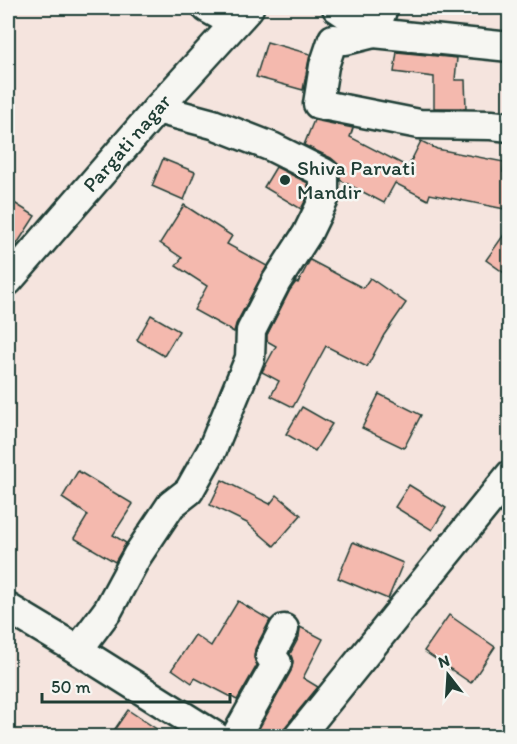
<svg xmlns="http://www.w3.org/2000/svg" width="517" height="744" viewBox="0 0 517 744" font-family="Itim,sans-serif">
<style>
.building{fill:#f4b9ae;stroke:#1f3d34;stroke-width:1.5}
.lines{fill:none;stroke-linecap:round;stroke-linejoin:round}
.minor-casing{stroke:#1f3d34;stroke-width:33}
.minor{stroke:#f6f6f2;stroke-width:28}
.poi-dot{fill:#1f3d34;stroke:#f6f6f2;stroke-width:2}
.labels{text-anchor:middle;stroke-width:5;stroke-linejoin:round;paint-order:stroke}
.street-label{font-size:21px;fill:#1f3d34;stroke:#f6f6f2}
.poi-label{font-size:21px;fill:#1f3d34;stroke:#f6f6f2;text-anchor:start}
</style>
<rect width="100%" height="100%" fill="#f5e4de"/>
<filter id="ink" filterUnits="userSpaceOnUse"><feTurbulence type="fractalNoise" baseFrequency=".0167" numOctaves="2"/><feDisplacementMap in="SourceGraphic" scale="12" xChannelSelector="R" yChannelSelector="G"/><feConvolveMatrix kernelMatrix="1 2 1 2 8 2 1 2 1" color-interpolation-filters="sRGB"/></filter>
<g filter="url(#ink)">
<g class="building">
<polygon points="267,42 310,54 303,90 256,77"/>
<polygon points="397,52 457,58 455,80 465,80 466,108 434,108 434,77 394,72"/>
<polygon points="314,120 353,128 350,137 408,167 421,141 437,149 504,162 503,172 510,173 510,210 430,194 428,200 395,183 384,203 340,180 340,172 338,164 331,158 304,145"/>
<polygon points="163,159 195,172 184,200 152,186"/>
<polygon points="276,167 308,183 308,195 301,209 264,187"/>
<polygon points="8,199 35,216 15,247 8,256"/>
<polygon points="184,205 232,236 227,244 267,266 236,324 234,332 194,310 207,286 176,266 182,258 160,243"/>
<polygon points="510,226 510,277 486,260"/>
<polygon points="310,260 363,288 370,278 406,303 384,335 367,367 326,346 293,407 271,396 279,381 262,372 276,346 267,341 267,335 290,290 296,282 298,283"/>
<polygon points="151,315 179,331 164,356 137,340"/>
<polygon points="379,394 421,415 404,448 362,428"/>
<polygon points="302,407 332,424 315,451 286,434"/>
<polygon points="78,471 133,504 113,535 126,543 115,562 74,538 88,515 62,498"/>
<polygon points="222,480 270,504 277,495 301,515 274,546 247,523 210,505"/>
<polygon points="409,485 446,508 432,530 395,507"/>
<polygon points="353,542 403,563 388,599 338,578"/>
<polygon points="238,601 270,620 255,649 254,658 257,665 237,700 195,678 192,683 172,669 195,635 211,646"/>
<polygon points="449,615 495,647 471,683 424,651"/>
<polygon points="300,627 323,639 303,678 318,687 286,726 282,736 255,736 291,671 293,661 290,654 299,637"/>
<polygon points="128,710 167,736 110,736"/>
</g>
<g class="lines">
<g class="minor-casing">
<g id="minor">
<polyline points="207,8 234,23"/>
<polyline points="337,8 374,33 510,47"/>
<polyline points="383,8 374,33 346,40 333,39 324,66 318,104 419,124 491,125 510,127"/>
<polyline points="8,281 157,109 249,8"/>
<polyline points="8,608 78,650 215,736"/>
<polyline points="78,650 108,610 137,556 171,505 189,491 212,450 250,358 251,331 276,282 307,234 324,199 324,173 272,147 213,124 157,109"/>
<polyline points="236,736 277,663 270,656 284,629"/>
<polyline points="299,736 510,475"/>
</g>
</g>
<use href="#minor" class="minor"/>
</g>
</g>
<circle class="poi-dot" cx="285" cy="180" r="6"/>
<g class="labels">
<g class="street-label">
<text transform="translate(127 143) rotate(-49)" y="7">Pargati nagar</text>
</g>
<g class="poi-label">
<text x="297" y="175">Shiva Parvati<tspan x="297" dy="24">Mandir</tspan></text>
</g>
</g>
<rect width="517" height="744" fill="none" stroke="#f6f6f2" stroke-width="30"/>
<rect x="15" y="15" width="487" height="714" fill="none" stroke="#1f3d34" stroke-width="2" filter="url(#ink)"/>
<g transform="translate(448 675) rotate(343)" stroke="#f6f6f2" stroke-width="4.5" paint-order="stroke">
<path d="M0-4.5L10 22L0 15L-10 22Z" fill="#1f3d34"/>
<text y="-9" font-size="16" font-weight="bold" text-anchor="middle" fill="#1f3d34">N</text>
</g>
<path d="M42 693v9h188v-9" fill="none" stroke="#1f3d34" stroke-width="3"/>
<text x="51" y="693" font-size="18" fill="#1f3d34" stroke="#f6f6f2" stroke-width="4.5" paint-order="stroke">50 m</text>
</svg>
